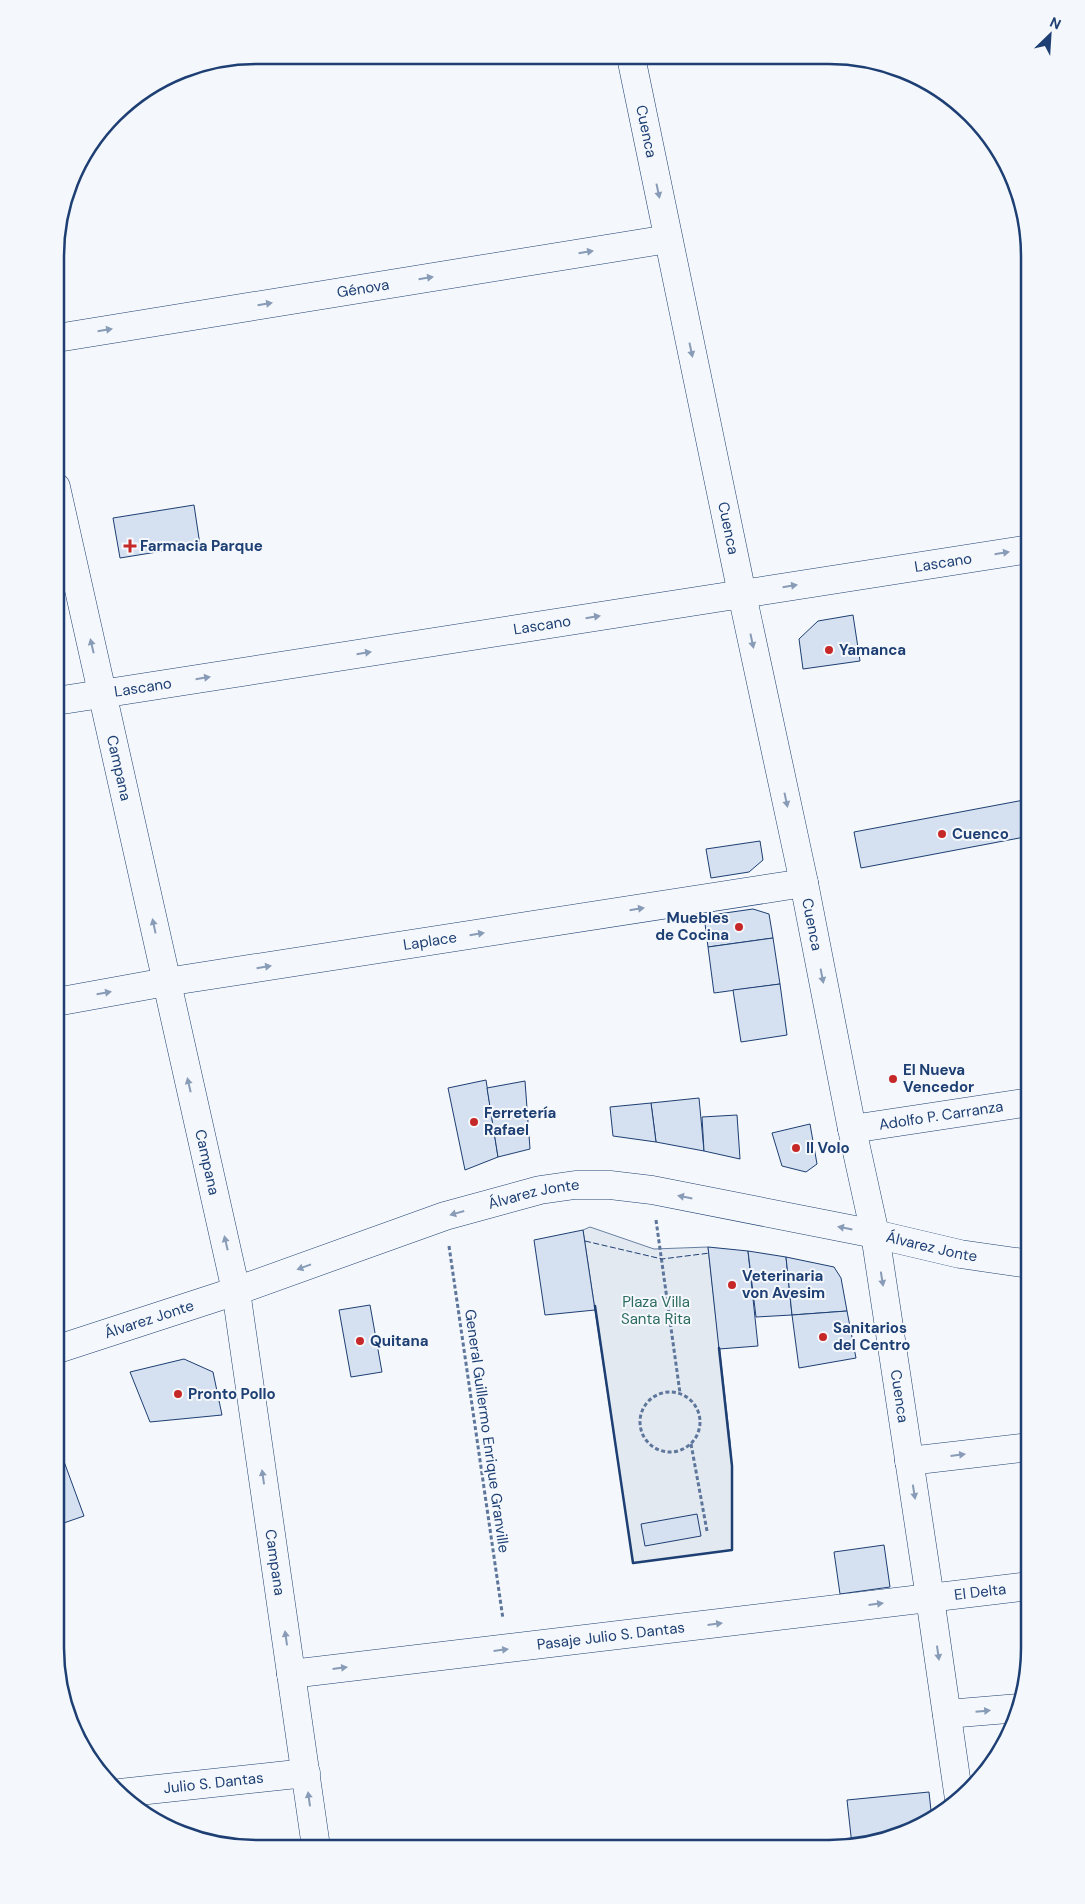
<svg xmlns="http://www.w3.org/2000/svg" width="1085" height="1904" viewBox="0 0 1085 1904" font-family="'DM Sans',sans-serif">
<style>
.green{fill:#e3e9f0;stroke:#687fa3}
.building{fill:#d5e0f0;stroke:#1d3f73}
.lines{fill:none;stroke-linecap:round;stroke-linejoin:round}
.street-casing{stroke:#1d3f73;stroke-width:29}
.secondary-casing{stroke:#1d3f73;stroke-width:29}
.path{stroke:#5e769c;stroke-width:3;stroke-dasharray:4 2.5;stroke-linecap:butt}
.street{stroke:#f4f7fb;stroke-width:28}
.secondary{stroke:#f4f7fb;stroke-width:28}
.fence{stroke:#1d3f73;stroke-width:1;stroke-dasharray:6 2.5;stroke-linecap:butt}
.wall{stroke:#1d3f73;stroke-width:2.5}
.oneway{fill:#889bb7}
.poi-dot{fill:#c62828;stroke:#f4f7fb;stroke-width:2}
.labels{text-anchor:middle;stroke-width:4;stroke-linejoin:round;paint-order:stroke}
.street-label{font-size:15px;fill:#1d3f73;stroke:#f4f7fb}
.poi-label{font-size:15px;font-weight:bold;fill:#1d3f73;stroke:#f4f7fb;text-anchor:start}
.park-label{font-size:15px;fill:#2c6c60;stroke:#f4f7fb}
.rim{fill:none;stroke:#1d3f73;stroke-width:2.5}
</style>
<rect width="100%" height="100%" fill="#f4f7fb"/>
<polygon class="green" points="590,1227 654,1249 708,1247 730,1441 732,1466 732,1550 633,1563 583,1230"/>
<g class="building">
<polygon points="194,505 200,545 120,558 113,518"/>
<polygon points="853,615 860,661 803,669 799,639 818,621"/>
<polygon points="1024,800 1030,836 861,868 854,832"/>
<polygon points="760,841 763,860 749,872 711,878 706,849"/>
<polygon points="753,909 769,914 773,938 708,947 704,916"/>
<polygon points="773,938 780,984 714,993 708,947"/>
<polygon points="780,984 787,1035 741,1042 733,990"/>
<polygon points="486,1080 498,1157 465,1170 448,1088"/>
<polygon points="525,1081 530,1149 498,1157 487,1088"/>
<polygon points="699,1098 704,1151 656,1142 651,1103"/>
<polygon points="651,1103 656,1142 613,1136 610,1107"/>
<polygon points="737,1115 740,1159 704,1151 702,1117"/>
<polygon points="810,1124 817,1164 806,1172 782,1166 772,1133"/>
<polygon points="583,1230 595,1310 545,1315 534,1240"/>
<polygon points="708,1247 748,1251 758,1346 719,1349"/>
<polygon points="748,1251 786,1257 792,1315 756,1317"/>
<polygon points="786,1257 834,1267 841,1278 847,1311 792,1315"/>
<polygon points="370,1305 382,1372 351,1377 339,1310"/>
<polygon points="847,1311 856,1358 799,1368 792,1315"/>
<polygon points="184,1359 213,1372 222,1415 150,1422 130,1372"/>
<polygon points="55,1437 84,1516 55,1526"/>
<polygon points="697,1514 701,1536 645,1546 641,1524"/>
<polygon points="884,1545 890,1587 840,1594 834,1552"/>
<polygon points="929,1792 932,1820 894,1838 852,1845 847,1800"/>
</g>
<g class="lines">
<g class="street-casing">
<g id="street">
<path id="s1" d="M631,57L742,594L1030,549"/>
<path id="s2" d="M57,338L668,239"/>
<path id="s3" d="M56,487L236,1291L316,1847"/>
<path id="s4" d="M56,1002L166,982L804,883"/>
<path id="s5" d="M852,1129L1030,1102"/>
<polyline points="909,1461 1030,1447"/>
<path id="s6" d="M291,1674L1030,1586"/>
<polyline points="947,1714 1019,1708"/>
<path id="s7" d="M120,1793L306,1773"/>
</g>
</g>
<g class="secondary-casing">
<g id="secondary">
<path id="s8" d="M56,701L742,594L804,883L852,1129L875,1234L930,1598L959,1799"/>
<path id="s9" d="M55,1350L236,1291L445,1216L540,1190L575,1185H610L652,1190L875,1234L960,1254L1030,1264"/>
</g>
</g>
<g class="path">
<polyline points="656,1220 680,1393"/>
<polyline points="449,1246 503,1619"/>
<circle cx="670" cy="1422" r="30"/>
<polyline points="691,1444 707,1531"/>
</g>
<use href="#street" class="street"/>
<use href="#secondary" class="secondary"/>
<polyline class="fence" points="585,1241 662,1259 710,1253"/>
<polyline class="wall" points="595,1306 633,1563 732,1550 732,1466 719,1348"/>
</g>
<defs><path id="oneway-solid" d="M-6-.8H1V-3.2L6.5 0L1 3.2V.8H-6Z" transform="scale(1.25)"/></defs>
<g class="oneway">
<use href="#oneway-solid" transform="translate(658 191) rotate(78)"/>
<use href="#oneway-solid" transform="translate(586 252) rotate(-9)"/>
<use href="#oneway-solid" transform="translate(426 278) rotate(-9)"/>
<use href="#oneway-solid" transform="translate(265 304) rotate(-9)"/>
<use href="#oneway-solid" transform="translate(105 330) rotate(-9)"/>
<use href="#oneway-solid" transform="translate(691 350) rotate(78)"/>
<use href="#oneway-solid" transform="translate(1002 553) rotate(-9)"/>
<use href="#oneway-solid" transform="translate(790 586) rotate(-9)"/>
<use href="#oneway-solid" transform="translate(593 617) rotate(-9)"/>
<use href="#oneway-solid" transform="translate(752 641) rotate(78)"/>
<use href="#oneway-solid" transform="translate(92 646) rotate(-103)"/>
<use href="#oneway-solid" transform="translate(364 653) rotate(-9)"/>
<use href="#oneway-solid" transform="translate(203 678) rotate(-9)"/>
<use href="#oneway-solid" transform="translate(786 800) rotate(78)"/>
<use href="#oneway-solid" transform="translate(637 909) rotate(-9)"/>
<use href="#oneway-solid" transform="translate(154 926) rotate(-102)"/>
<use href="#oneway-solid" transform="translate(477 934) rotate(-9)"/>
<use href="#oneway-solid" transform="translate(264 967) rotate(-9)"/>
<use href="#oneway-solid" transform="translate(822 976) rotate(79)"/>
<use href="#oneway-solid" transform="translate(104 993) rotate(-10)"/>
<use href="#oneway-solid" transform="translate(189 1085) rotate(-103)"/>
<use href="#oneway-solid" transform="translate(685 1197) rotate(-169)"/>
<use href="#oneway-solid" transform="translate(457 1213) rotate(164)"/>
<use href="#oneway-solid" transform="translate(845 1228) rotate(-169)"/>
<use href="#oneway-solid" transform="translate(226 1243) rotate(-103)"/>
<use href="#oneway-solid" transform="translate(304 1267) rotate(160)"/>
<use href="#oneway-solid" transform="translate(882 1279) rotate(81)"/>
<use href="#oneway-solid" transform="translate(958 1455) rotate(-7)"/>
<use href="#oneway-solid" transform="translate(263 1477) rotate(-98)"/>
<use href="#oneway-solid" transform="translate(914 1492) rotate(81)"/>
<use href="#oneway-solid" transform="translate(876 1604) rotate(-7)"/>
<use href="#oneway-solid" transform="translate(715 1624) rotate(-7)"/>
<use href="#oneway-solid" transform="translate(286 1638) rotate(-98)"/>
<use href="#oneway-solid" transform="translate(501 1650) rotate(-7)"/>
<use href="#oneway-solid" transform="translate(938 1653) rotate(82)"/>
<use href="#oneway-solid" transform="translate(340 1668) rotate(-7)"/>
<use href="#oneway-solid" transform="translate(983 1711) rotate(-5)"/>
<use href="#oneway-solid" transform="translate(309 1799) rotate(-98)"/>
</g>
<g class="poi-dot">
<path d="M127.5 538.5h5v5h5v5h-5v5h-5v-5h-5v-5h5z"/>
<circle cx="829" cy="650" r="5"/>
<circle cx="942" cy="834" r="5"/>
<circle cx="739" cy="927" r="5"/>
<circle cx="893" cy="1079" r="5"/>
<circle cx="474" cy="1122" r="5"/>
<circle cx="796" cy="1148" r="5"/>
<circle cx="732" cy="1285" r="5"/>
<circle cx="823" cy="1337" r="5"/>
<circle cx="360" cy="1341" r="5"/>
<circle cx="178" cy="1394" r="5"/>
</g>
<g class="labels">
<g class="street-label">
<text dy="5" stroke="none"><textPath href="#s1" startOffset="76">Cuenca</textPath></text>
<text dy="5" stroke="none"><textPath href="#s2" startOffset="310">Génova</textPath></text>
<text dy="5" stroke="none"><textPath href="#s1" startOffset="481">Cuenca</textPath></text>
<text dy="5" stroke="none"><textPath href="#s1" startOffset="752">Lascano</textPath></text>
<text dy="5" stroke="none"><textPath href="#s8" startOffset="492">Lascano</textPath></text>
<text dy="5" stroke="none"><textPath href="#s8" startOffset="88">Lascano</textPath></text>
<text dy="5" stroke="none"><textPath href="#s3" startOffset="288">Campana</textPath></text>
<text dy="5" stroke="none"><textPath href="#s8" startOffset="1032">Cuenca</textPath></text>
<text dy="5" stroke="none"><textPath href="#s4" startOffset="379">Laplace</textPath></text>
<text dy="5" stroke="none"><textPath href="#s5" startOffset="90">Adolfo P. Carranza</textPath></text>
<text dy="5" stroke="none"><textPath href="#s3" startOffset="692">Campana</textPath></text>
<text dy="5" stroke="none"><textPath href="#s9" startOffset="504">Álvarez Jonte</textPath></text>
<text dy="5" stroke="none"><textPath href="#s9" startOffset="909">Álvarez Jonte</textPath></text>
<text dy="5" stroke="none"><textPath href="#s9" startOffset="99">Álvarez Jonte</textPath></text>
<text dy="5" stroke="none"><textPath href="#s8" startOffset="1512">Cuenca</textPath></text>
<text transform="translate(487 1431) rotate(82)" y="5">General Guillermo Enrique Granville</text>
<text dy="5" stroke="none"><textPath href="#s3" startOffset="1098">Campana</textPath></text>
<text dy="5" stroke="none"><textPath href="#s6" startOffset="694">El Delta</textPath></text>
<text dy="5" stroke="none"><textPath href="#s6" startOffset="322">Pasaje Julio S. Dantas</textPath></text>
<text dy="5" stroke="none"><textPath href="#s7" startOffset="94">Julio S. Dantas</textPath></text>
</g>
<g class="poi-label">
<text x="140" y="551">Farmacia Parque</text>
<text x="839" y="655">Yamanca</text>
<text x="952" y="839">Cuenco</text>
<text x="729" y="923" text-anchor="end">Muebles<tspan x="729" dy="17">de Cocina</tspan></text>
<text x="903" y="1075">El Nueva<tspan x="903" dy="17">Vencedor</tspan></text>
<text x="484" y="1118">Ferretería<tspan x="484" dy="17">Rafael</tspan></text>
<text x="806" y="1153">Il Volo</text>
<text x="742" y="1281">Veterinaria<tspan x="742" dy="17">von Avesim</tspan></text>
<text x="833" y="1333">Sanitarios<tspan x="833" dy="17">del Centro</tspan></text>
<text x="370" y="1346">Quitana</text>
<text x="188" y="1399">Pronto Pollo</text>
</g>
<g class="park-label">
<text x="656" y="1307">Plaza Villa<tspan x="656" dy="17">Santa Rita</tspan></text>
</g>
</g>
<path d="M0 0H1085V1904H0ZM256 64H829A192 192 0 0 1 1021 256V1648A192 192 0 0 1 829 1840H256A192 192 0 0 1 64 1648V256A192 192 0 0 1 256 64Z" fill="#f4f7fb" fill-rule="evenodd"/>
<path class="rim" d="M256 64H829A192 192 0 0 1 1021 256V1648A192 192 0 0 1 829 1840H256A192 192 0 0 1 64 1648V256A192 192 0 0 1 256 64Z"/>
<g transform="translate(1050 35) rotate(25)" stroke="#f4f7fb" stroke-width="4" paint-order="stroke">
<path d="M0-4L9 19L0 12L-9 19Z" fill="#1d3f73"/>
<text y="-8" font-size="14" font-weight="bold" text-anchor="middle" fill="#1d3f73">N</text>
</g>
</svg>
